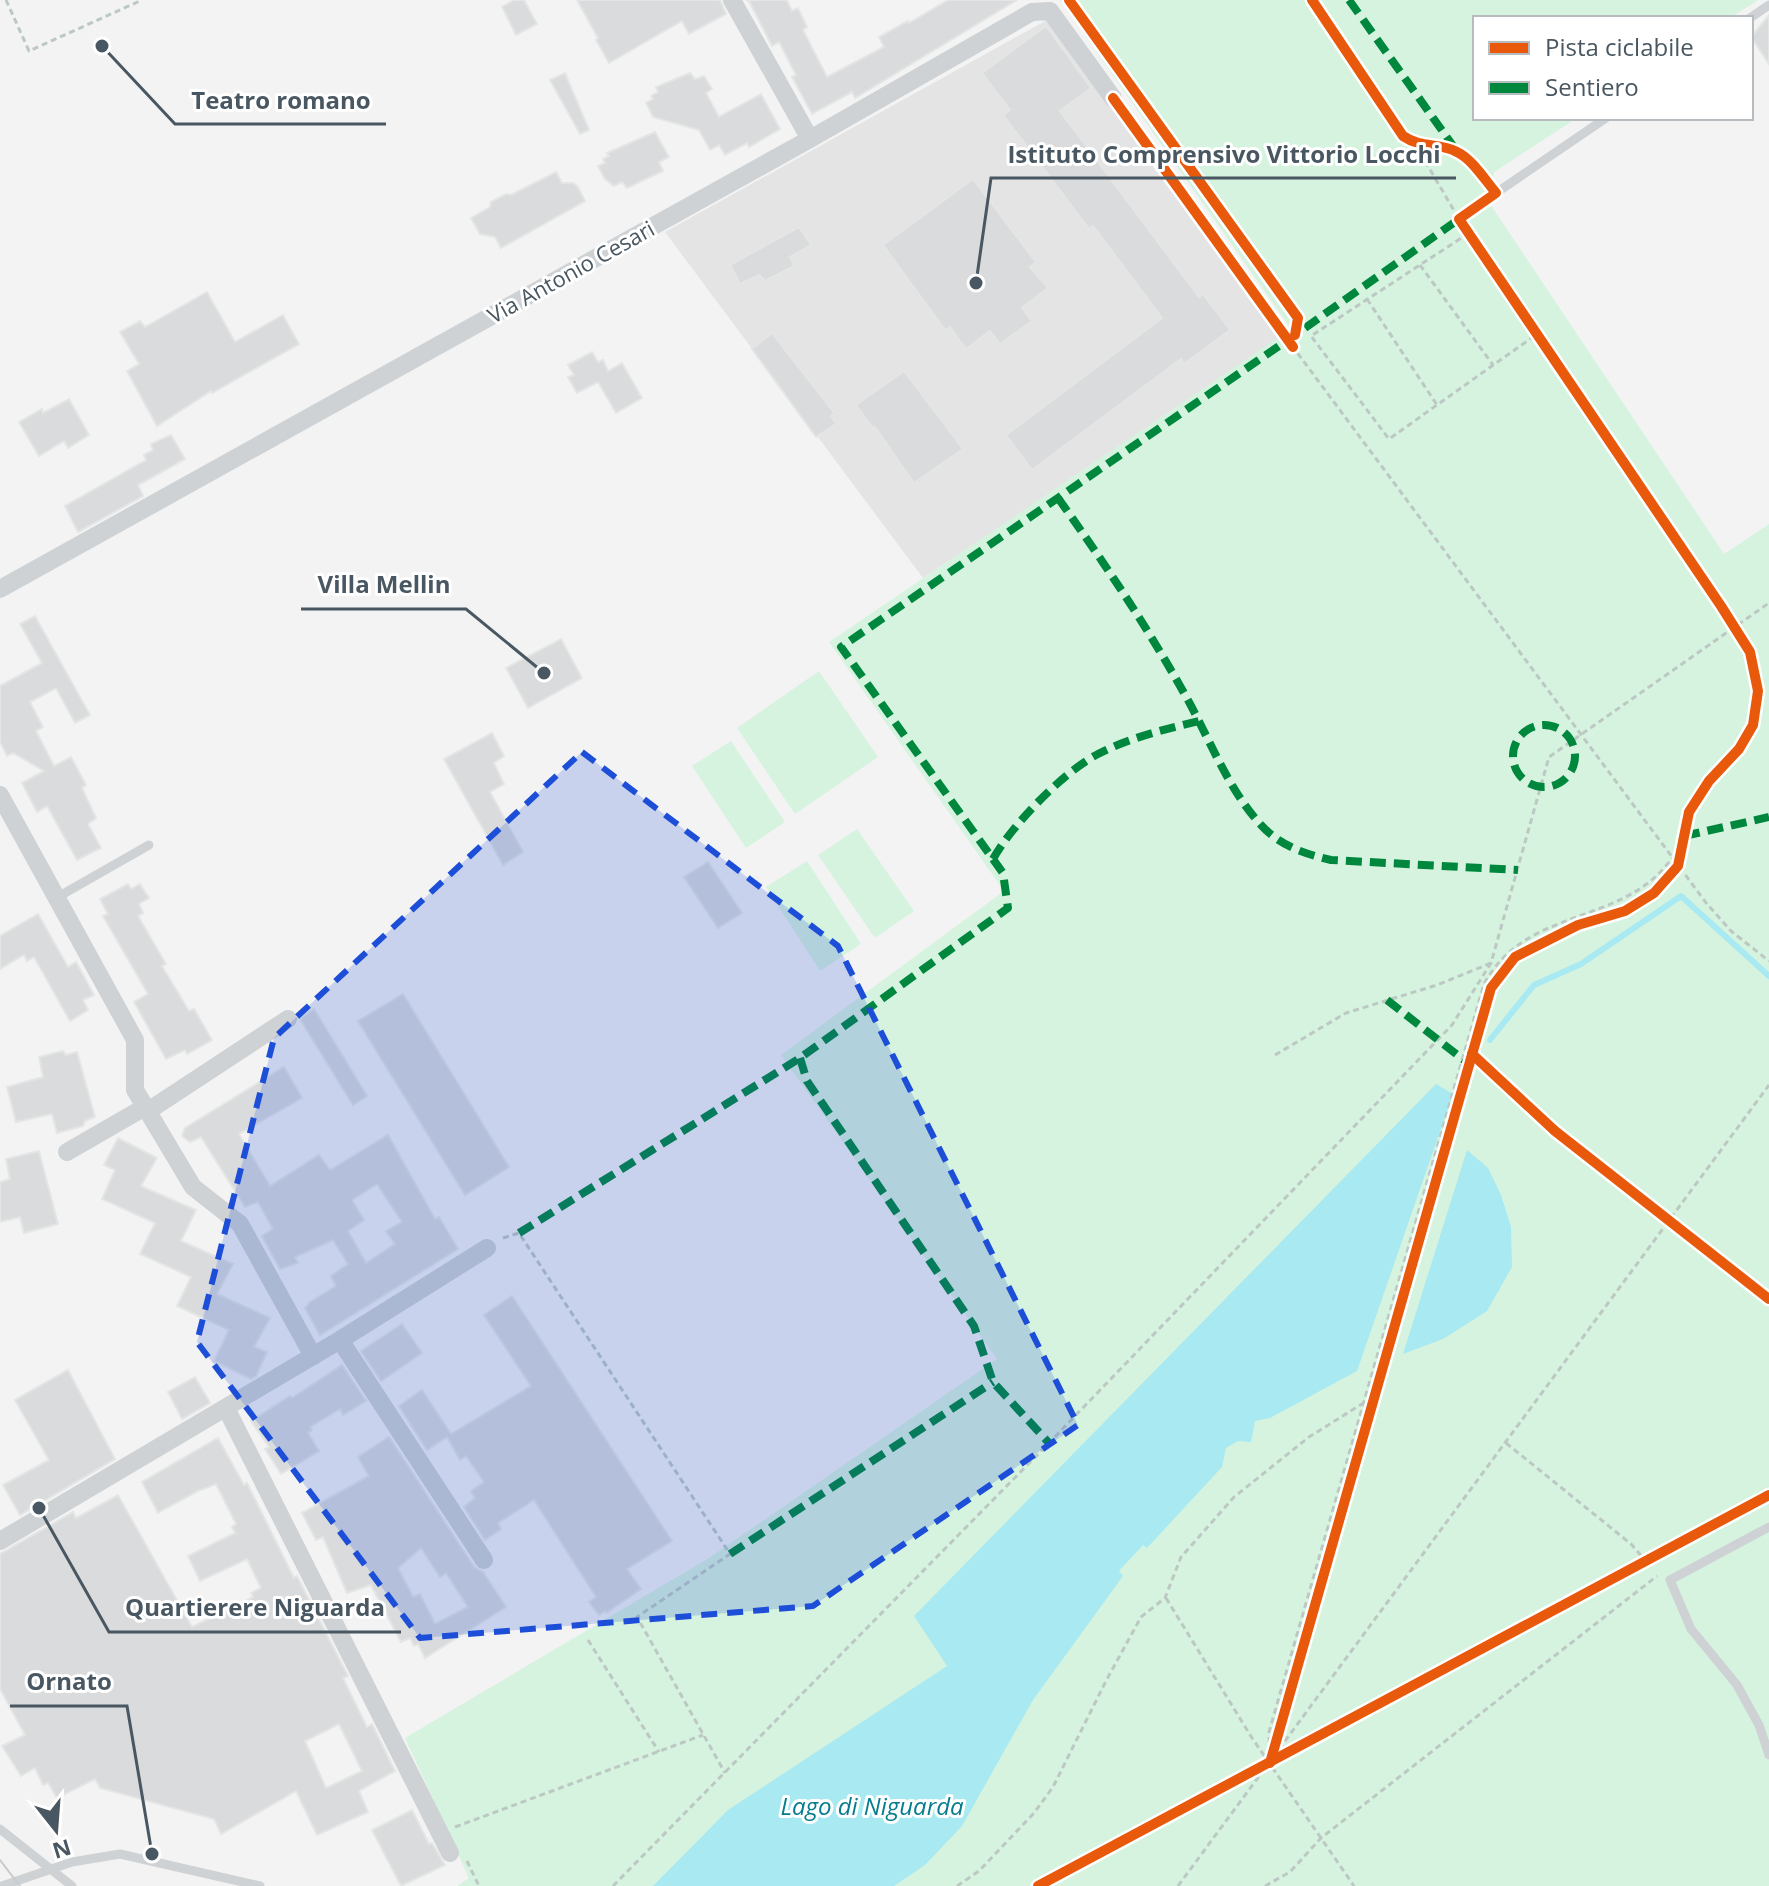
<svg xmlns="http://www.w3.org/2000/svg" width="1769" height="1886" viewBox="0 0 1769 1886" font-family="'Open Sans',sans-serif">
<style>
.education{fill:#e4e4e5}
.green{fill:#d6f3df}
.water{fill:#a9e9f2}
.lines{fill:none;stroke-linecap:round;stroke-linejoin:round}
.stream{stroke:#a9e9f2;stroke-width:6}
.building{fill:#dadbdc;stroke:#e4e5e5;stroke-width:2;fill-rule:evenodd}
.path{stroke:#bcc8c3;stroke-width:3;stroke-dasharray:6 4;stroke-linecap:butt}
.service{stroke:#ced2d4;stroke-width:9}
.minor{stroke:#ced2d4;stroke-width:18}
.tram{stroke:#c8cacc;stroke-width:2}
.quiet{stroke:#00873e;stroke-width:8;stroke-dasharray:16 8;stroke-linecap:butt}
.cycleway-casing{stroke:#fff;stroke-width:15}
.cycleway{stroke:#e8590c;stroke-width:10}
.marked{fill:#1d4ed8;fill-opacity:0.2;stroke:#1d4ed8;stroke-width:6;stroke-dasharray:16 10;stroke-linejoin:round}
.labels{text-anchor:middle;stroke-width:6;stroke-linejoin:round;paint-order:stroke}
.street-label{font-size:22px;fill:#485761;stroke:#fff}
.water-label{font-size:24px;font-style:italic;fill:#067d8f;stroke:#fff}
.leader{fill:none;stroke:#485761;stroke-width:3}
.callout-dot{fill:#485761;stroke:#fff;stroke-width:3}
.callout-label{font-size:24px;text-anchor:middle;font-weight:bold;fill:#485761;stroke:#fff;stroke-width:6;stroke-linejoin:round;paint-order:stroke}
</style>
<rect width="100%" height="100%" fill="#f3f3f3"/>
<polygon class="education" points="1047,20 1288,334 923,578 665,232"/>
<g class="green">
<polygon points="1060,0 1758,0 1730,18 1475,18 1475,118 1577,118 1494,172 1490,204 1724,554 1769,524 1769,1886 457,1886 469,1878 405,1738 709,1558 997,1359 781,1055 1004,891 829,642 1291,329"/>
<polygon points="819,671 878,757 795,814 737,728"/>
<polygon points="731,741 785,822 746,848 692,766"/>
<polygon points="857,829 914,911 875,938 818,855"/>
<polygon points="807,861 861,944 820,971 766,887"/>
</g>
<g class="water">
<polygon points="1436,1084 1453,1094 1357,1371 1270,1418 1255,1421 1251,1442 1238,1441 1226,1448 1222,1467 1147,1548 1143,1545 1119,1571 1123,1576 1033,1700 962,1826 925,1865 894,1886 653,1886 728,1810 947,1666 914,1616"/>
<polygon points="1467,1150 1488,1168 1501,1195 1511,1227 1512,1267 1487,1311 1443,1339 1403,1354"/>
</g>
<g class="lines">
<polyline class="stream" points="1490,1040 1534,985 1581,964 1681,896 1769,976"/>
</g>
<g class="building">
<polygon points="514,0 524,0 537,24 516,35 502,7"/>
<polygon points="577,0 720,0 726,14 689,34 682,21 609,63 596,40 598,38"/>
<polygon points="746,0 787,0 792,11 798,8 807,27 803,30 827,77 884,47 879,37 908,21 909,23 948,0 1017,0 855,98 852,92 812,114 792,77 796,75 779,42 772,46 749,1"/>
<polygon points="1769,15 1769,64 1751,37"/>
<polygon points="1046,26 1091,88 1060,111 1199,297 1203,294 1230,330 1184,364 1181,359 1032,470 1006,435 1162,318 1093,226 1089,229 1003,115 1010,110 982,73"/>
<polygon points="565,73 589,130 580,134 550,80"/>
<polygon points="690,73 695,79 704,76 712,89 706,93 719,117 761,94 780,129 749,147 747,143 725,155 719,145 710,150 699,130 653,117 646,103 653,99 651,96 658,92 656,87"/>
<polygon points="655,132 669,157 659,162 663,171 627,188 622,182 614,186 605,179 598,166 605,163 603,159 609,156 607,153"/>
<polygon points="556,172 562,183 573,183 578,187 585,201 501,248 495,237 480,234 471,218 490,207 491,202 506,194 511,195"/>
<polygon points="973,179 1036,262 1030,267 1048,288 1022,308 1032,321 1000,344 990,331 966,349 950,327 945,330 883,245"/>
<polygon points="799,227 811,245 790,257 794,266 765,281 759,275 740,284 730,265"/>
<polygon points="207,292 235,342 283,315 299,344 212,393 211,391 157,426 127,371 139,364 120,332 140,321 145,327"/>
<polygon points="772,333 835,414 831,416 836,424 816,437 752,349"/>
<polygon points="592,352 598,362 603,360 608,371 622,363 642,398 616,413 598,382 577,393 568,377 574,375 568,365"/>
<polygon points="904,371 963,449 914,483 875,427 873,428 856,405"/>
<polygon points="69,399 89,435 68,448 64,441 39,456 19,422 42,409 43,413"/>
<polygon points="171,435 185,459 138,485 143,496 78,532 65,506 146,460 144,455 153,450 151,444"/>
<polygon points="35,616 90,715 75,723 56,688 30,702 43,727 36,731 54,766 71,757 86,785 82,788 96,818 88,824 101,848 77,860 47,806 37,812 22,783 44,771 13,753 7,756 0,742 0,686 42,663 20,624"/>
<polygon points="561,639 582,678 528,708 506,668"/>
<polygon points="492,733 504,756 494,763 504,784 490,792 523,852 503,865 444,759"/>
<polygon points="708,862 742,913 718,928 684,877"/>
<polygon points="128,884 131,889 140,884 149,898 139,904 143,913 138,916 166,964 162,966 189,1011 194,1009 212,1040 187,1054 185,1050 166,1059 134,1002 148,994 103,916 108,914 100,899"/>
<polygon points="38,914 68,967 76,962 94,995 83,1000 88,1010 70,1021 34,957 27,961 24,955 0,969 0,936"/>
<polygon points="403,994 509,1167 465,1195 358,1021"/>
<polygon points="314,1009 367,1096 353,1105 300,1019"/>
<polygon points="63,1051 66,1055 77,1052 95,1117 85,1121 83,1126 57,1133 52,1114 16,1122 7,1087 43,1077 39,1057"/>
<path d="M284,1067L302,1098L239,1134L270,1186L319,1155L330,1170L388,1135L435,1219L439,1217L458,1249L320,1335L305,1308L310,1302L336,1286L331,1276L348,1264L333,1240L295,1257L298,1263L280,1269L262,1236L273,1229L258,1202L245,1207L201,1137L190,1142L182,1136L185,1128ZM377,1184L402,1222L386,1231L395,1244L366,1263L348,1231L364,1220L352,1200Z"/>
<polygon points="118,1138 157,1158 141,1186 196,1210 181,1241 233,1264 217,1294 270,1318 254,1347 267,1352 256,1376 251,1379 214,1361 229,1330 177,1306 191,1277 140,1254 155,1223 102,1199 115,1170 104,1165"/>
<polygon points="39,1151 58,1224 24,1233 20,1217 0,1222 0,1182 10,1179 6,1159"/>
<polygon points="512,1296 672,1541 627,1569 641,1589 606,1613 605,1611 599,1615 589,1602 596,1597 534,1500 498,1523 501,1529 485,1540 464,1507 475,1498 471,1491 484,1482 466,1456 460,1460 447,1437 427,1450 399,1406 422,1390 451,1434 531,1386 484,1315"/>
<polygon points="402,1324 422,1353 381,1381 361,1351"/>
<polygon points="342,1365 366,1401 343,1415 340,1409 310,1427 312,1430 308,1433 319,1451 281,1474 265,1449 269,1447 251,1421 290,1396 292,1398"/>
<polygon points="68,1370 115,1459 20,1515 3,1485 49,1460 15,1400"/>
<polygon points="195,1377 210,1403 182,1419 168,1392"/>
<path d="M389,1437L474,1567L483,1572L506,1607L425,1658L418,1644L414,1646L410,1638L401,1642L371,1585L347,1593L323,1537L316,1540L302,1513L369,1476L358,1457ZM421,1548L440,1577L446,1573L468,1607L435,1624L420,1594L413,1597L398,1568Z"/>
<path d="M218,1438L244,1485L247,1483L294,1578L297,1576L348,1676L343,1678L367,1727L372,1724L395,1771L359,1791L368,1812L317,1835L296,1791L221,1834L214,1819L100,1788L95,1779L57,1798L48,1783L43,1785L35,1768L21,1776L2,1746L25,1735L0,1689V1554L73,1512L76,1518L118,1495L192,1627L253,1597L251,1593L261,1588L247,1559L200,1581L188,1556L235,1533L232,1527L236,1524L216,1484L198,1491L158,1513L142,1482ZM339,1724L362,1771L326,1788L305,1741Z"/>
<polygon points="412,1810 429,1844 432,1843 445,1865 401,1886 372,1830"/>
</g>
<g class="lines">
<g class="path">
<polyline points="6,0 29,51 142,0"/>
<polyline points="1415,144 1459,219"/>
<polyline points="1469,233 1311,336 1389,439 1537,334"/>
<polyline points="1420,265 1493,365"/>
<polyline points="1367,299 1437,405"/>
<polyline points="1295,335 1293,347 1707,904 1731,931 1769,961"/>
<polyline points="1275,1055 1346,1013 1437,985 1491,963"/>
<polyline points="503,1238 519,1233 730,1554 637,1617 725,1773"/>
<polyline points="1506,1443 1631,1544 1645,1560"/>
<polyline points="1166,1598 1252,1738 1354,1886"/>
<polyline points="588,1640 659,1752"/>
<path d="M1270,1763L1269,1732L1484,984C1527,905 1623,927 1672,858"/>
<polyline points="455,1827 703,1735"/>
<polyline points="467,1861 479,1886"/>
<polyline points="613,1886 1049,1443 1452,1025 1491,963 1549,757 1769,603"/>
<polyline points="957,1886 979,1871 1034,1813 1053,1787 1106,1681 1141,1617 1165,1598 1181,1557 1234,1497 1309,1437 1365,1402 1373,1400"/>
<polyline points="1178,1886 1769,1085"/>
<polyline points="1265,1886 1290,1872 1321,1838 1657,1576"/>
</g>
<g class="service">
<polyline points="1750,18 1769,5"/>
<polyline points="1496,193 1606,118"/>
<polyline points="56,898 149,845"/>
<polyline points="1769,1527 1670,1580 1691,1629 1737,1685 1759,1725 1769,1755"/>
<polyline points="0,1829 72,1886"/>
<polyline points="2,1886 72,1862 120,1854 260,1886"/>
</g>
<g class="minor">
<polyline points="732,0 810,139"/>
<polyline points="0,589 810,139 1032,12 1050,11 1113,98"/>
<polyline points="0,795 135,1040 135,1090 193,1187 240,1224 313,1356"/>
<polyline points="148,1111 288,1019"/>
<polyline points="67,1152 145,1107"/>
<polyline points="340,1340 484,1560"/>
<polyline points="226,1408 450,1853"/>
<polyline points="0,1541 340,1340 487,1248"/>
</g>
<polyline class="tram" points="0,1860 20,1886"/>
<g class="quiet">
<polyline points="1349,0 1456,150"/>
<path d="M1058,498C1103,561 1146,625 1184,693C1209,737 1227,788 1261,825C1280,846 1305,854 1331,860L1518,870"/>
<circle cx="1544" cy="756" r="31"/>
<polyline points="1684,836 1769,817"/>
<path d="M993,859C1012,825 1063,772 1098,754C1129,738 1165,729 1199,721"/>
<polyline points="1387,1000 1469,1064"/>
<polyline points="800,1058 807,1081 974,1326 993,1382 1049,1443"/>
<polyline points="519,1233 800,1058 1008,908 1003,873 841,647 1295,335 1459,219"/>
<polyline points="730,1554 993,1382"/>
</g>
<g class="cycleway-casing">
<g id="cycleway">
<polyline points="1069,0 1298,318 1295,335"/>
<polyline points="1113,98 1293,347"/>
<polyline points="1472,1054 1555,1131 1769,1299"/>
<path d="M1270,1763L1491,988L1515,957L1578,925L1625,911L1654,893L1678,866L1689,812L1709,781L1739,749L1753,725L1758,691L1750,652L1721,606L1459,219L1496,193C1485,180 1472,159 1457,152C1438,142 1422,149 1403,136L1312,0"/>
<polyline points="1038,1886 1769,1495"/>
</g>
</g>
<use href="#cycleway" class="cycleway"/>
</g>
<path class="marked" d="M582,752L838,946L1078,1425L813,1606L420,1638L197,1342L274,1038Z"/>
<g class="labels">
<g class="street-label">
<text transform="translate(571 272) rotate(-29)" y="8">Via Antonio Cesari</text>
</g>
<g class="water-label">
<text x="872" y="1815">Lago di Niguarda</text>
</g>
</g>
<path class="leader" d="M102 46L175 124H386M976 283L991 178H1456M544 673L466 609H301M39 1508L109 1632H401M152 1854L127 1706H10"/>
<g class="callout-dot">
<circle cx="102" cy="46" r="8"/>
<circle cx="976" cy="283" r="8"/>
<circle cx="544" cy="673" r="8"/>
<circle cx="39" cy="1508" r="8"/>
<circle cx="152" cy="1854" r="8"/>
</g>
<g class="callout-label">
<text x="281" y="109">Teatro romano</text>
<text x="1224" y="163">Istituto Comprensivo Vittorio Locchi</text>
<text x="384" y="593">Villa Mellin</text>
<text x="255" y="1616">Quartierere Niguarda</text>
<text x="69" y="1690">Ornato</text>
</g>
<rect x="1473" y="16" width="280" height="104" fill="#ffffff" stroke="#b6bcc0" stroke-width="2"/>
<rect x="1489" y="42" width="40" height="12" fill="#e8590c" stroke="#b6bcc0" stroke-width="2"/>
<text x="1545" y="56" font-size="24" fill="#485761">Pista ciclabile</text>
<rect x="1489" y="82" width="40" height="12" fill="#00873e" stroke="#b6bcc0" stroke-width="2"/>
<text x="1545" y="96" font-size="24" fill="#485761">Sentiero</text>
<g transform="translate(56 1830) rotate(163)" stroke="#ffffff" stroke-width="6" paint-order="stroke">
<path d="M0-6L14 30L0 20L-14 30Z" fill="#485761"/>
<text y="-12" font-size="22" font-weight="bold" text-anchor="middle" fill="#485761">N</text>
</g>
</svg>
